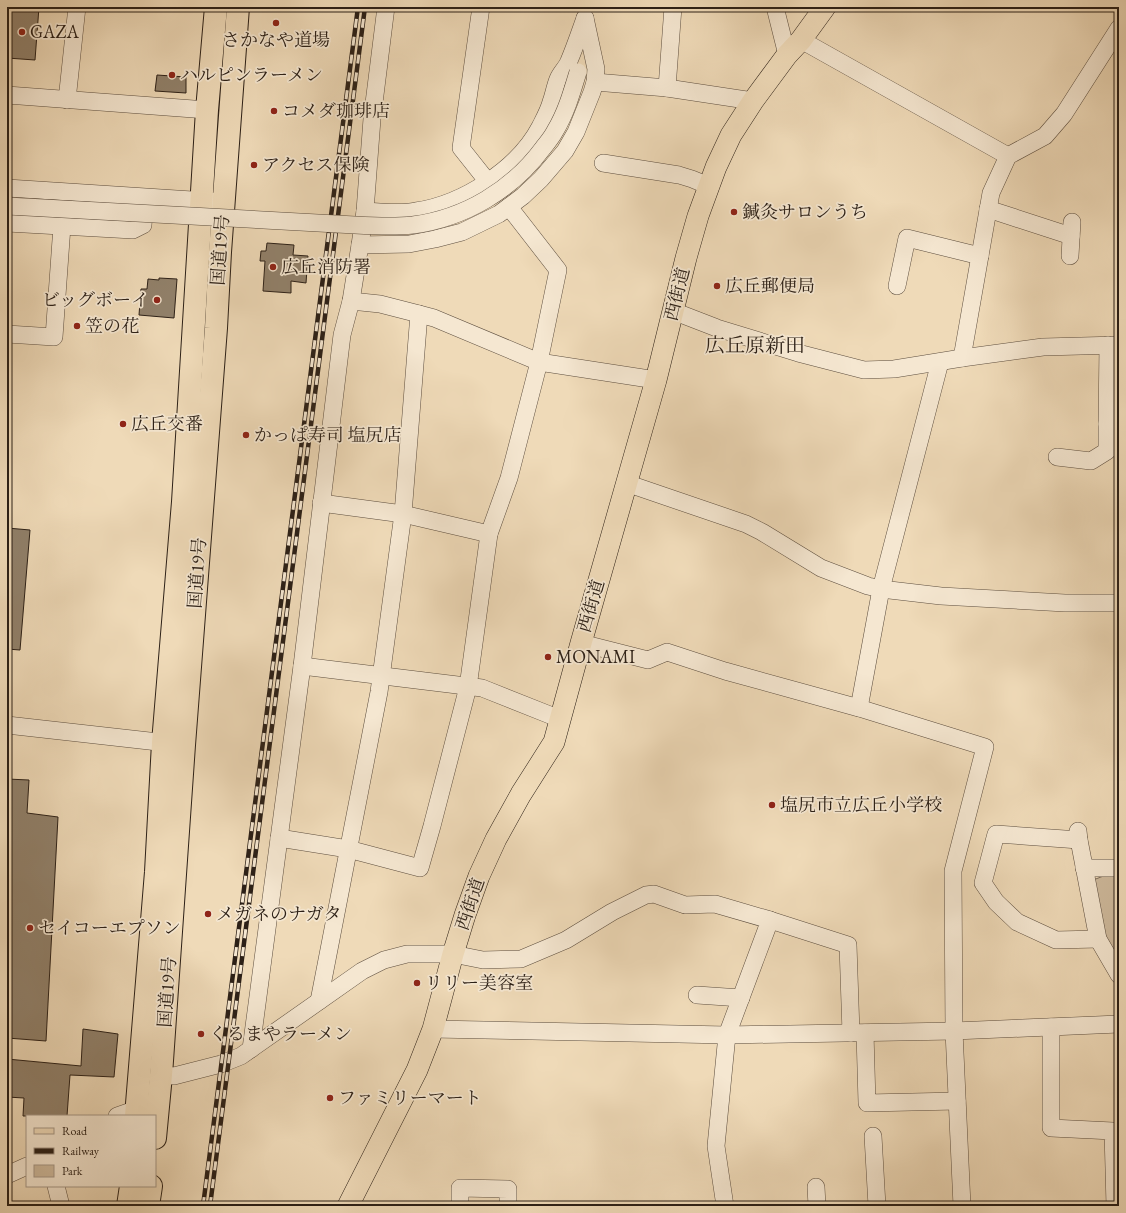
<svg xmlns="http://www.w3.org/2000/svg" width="1126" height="1213" viewBox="0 0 1126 1213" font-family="'EB Garamond','Noto Serif JP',serif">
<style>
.green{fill:#ceba9d;stroke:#7d6d5a}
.building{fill:#91816b;stroke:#2c2017}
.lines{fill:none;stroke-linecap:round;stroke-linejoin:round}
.minor-casing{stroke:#5d4e3f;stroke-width:18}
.major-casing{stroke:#2c2017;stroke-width:22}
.highway-casing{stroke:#2c2017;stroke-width:24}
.minor{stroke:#f5e7d1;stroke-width:17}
.major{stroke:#efdab8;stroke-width:21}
.highway{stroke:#efdab8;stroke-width:22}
.rail-casing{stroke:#2c2017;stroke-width:4.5}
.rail{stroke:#f5e7d1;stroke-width:3;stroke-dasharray:9;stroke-linecap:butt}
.minor-bridge-casing{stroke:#5d4e3f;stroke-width:18;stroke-linecap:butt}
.minor-bridge{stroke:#f5e7d1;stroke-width:17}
.poi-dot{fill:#8f2418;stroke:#f5e7d1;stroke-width:1.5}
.labels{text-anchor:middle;stroke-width:3.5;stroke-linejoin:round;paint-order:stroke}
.poi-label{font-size:18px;fill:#2c2017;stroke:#f5e7d1;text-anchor:start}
.street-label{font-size:18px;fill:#2c2017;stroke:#f5e7d1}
.quarter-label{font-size:20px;fill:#2c2017;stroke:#f5e7d1}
</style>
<rect width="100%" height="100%" fill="#efdab8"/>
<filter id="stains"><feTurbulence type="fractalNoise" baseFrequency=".005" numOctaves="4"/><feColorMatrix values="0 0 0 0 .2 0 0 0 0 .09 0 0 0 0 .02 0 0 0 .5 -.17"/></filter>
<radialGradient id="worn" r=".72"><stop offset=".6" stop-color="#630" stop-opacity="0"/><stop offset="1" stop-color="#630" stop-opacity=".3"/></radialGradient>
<polygon class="green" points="1119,870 1119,969 1100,951 1088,882"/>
<g class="building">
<polygon points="7,7 39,7 35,60 7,58"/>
<polygon points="157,75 186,77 186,93 155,91"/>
<polygon points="267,243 294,245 293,255 308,256 306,283 291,281 291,293 263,291 265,261 260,261 261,251 266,251"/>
<polygon points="159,278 177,279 174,318 139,315 141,289 147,289 148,279 159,280"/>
<polygon points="7,528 30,530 20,650 7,649"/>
<polygon points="7,779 29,780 27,813 58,817 46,1041 7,1038"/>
<polygon points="83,1029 118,1034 114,1077 70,1075 67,1116 23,1116 24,1098 7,1097 7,1059 81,1066"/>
</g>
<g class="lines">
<g class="minor-casing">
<g id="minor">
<polyline points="481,7 461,148 488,182"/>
<polyline points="775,7 787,55"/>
<polyline points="801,40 1008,156"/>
<polyline points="595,82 667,88 753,101"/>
<polyline points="667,88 673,7"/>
<polyline points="7,95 207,110"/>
<polyline points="67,100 77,7"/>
<polyline points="603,163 679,175 692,179 709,186"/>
<polyline points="7,188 223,202"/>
<polyline points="988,209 1071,236"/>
<path d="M365,211C379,212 402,214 416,211C463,204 518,169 540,127C544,119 549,110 551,102C554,94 555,86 558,79C561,72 567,67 569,61C575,47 580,32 585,18"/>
<polyline points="7,223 133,230 143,225 145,200"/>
<polyline points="360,245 409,244 435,239 462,232 499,214 523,196 541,179 565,151 576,132 592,92 595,82 596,69 585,18"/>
<polyline points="1070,256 1072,222"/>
<polyline points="897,286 907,238 980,256"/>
<polyline points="351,301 380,304 419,314 434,318 539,362 656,380"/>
<polyline points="673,311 717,328 798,353 864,370 894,369 962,358 1043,347 1119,345"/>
<polyline points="7,334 54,337 62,226"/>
<polyline points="1108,345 1107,424 1119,424"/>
<polyline points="962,358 991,193 1008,156 1045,136 1064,114 1119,28"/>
<polyline points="1057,457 1091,461 1107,451 1107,424"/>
<polyline points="626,483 746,524 762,532 821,568 868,586 881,589 941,596 1065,603 1119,603"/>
<polyline points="321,503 403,514 489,534"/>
<polyline points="581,643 648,660 667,652 725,671 859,708 985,747 953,871 954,1031 962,1206"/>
<polyline points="302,666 482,688 560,719"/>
<polyline points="859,708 881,589 940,362"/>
<polyline points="7,725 176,744"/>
<polyline points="1078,831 1079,840 1098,939 1119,975"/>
<polyline points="279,838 348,849 420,868 432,826 468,687 489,534 509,478 539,362 558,270 509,207"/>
<polyline points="1079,840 996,834 983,883 996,902 1017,922 1056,940 1098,939"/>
<polyline points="1084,868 1119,868"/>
<polyline points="770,920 848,945 851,1033"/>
<polyline points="697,995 741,998"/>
<polyline points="319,1001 379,692 403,514 419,314"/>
<polyline points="1051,1027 1051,1128 1113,1131 1115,1206"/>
<polyline points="433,1029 727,1035 954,1031 1119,1024"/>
<polyline points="865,1033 867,1103 957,1101"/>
<polyline points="251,1049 302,666 342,335 351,301 360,245 365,211 372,119 386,7"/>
<polyline points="161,1075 174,1076 221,1064 241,1056 362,971 384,960 407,954 453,954 483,960 521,959 566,940 612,912 646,895 654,894 685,905 715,904 770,920 727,1035 716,1146 725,1206"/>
<polyline points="117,1116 137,1109"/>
<polyline points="873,1136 877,1206"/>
<polyline points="7,1175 27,1166"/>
<polyline points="56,1186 61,1206"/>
<polyline points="816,1187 817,1206"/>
<polyline points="460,1206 460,1188 508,1189 508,1206"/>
</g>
</g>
<g class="major-casing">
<polyline id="major" points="348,1206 417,1070 433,1029 453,954 465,915 479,876 496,839 521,794 554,742 581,643 656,380 686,258 698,216 716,167 731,135 753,101 787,55 801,40 825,7"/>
</g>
<g class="highway-casing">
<g id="highway">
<polyline points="136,1116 156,872 163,743 183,502 207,110 216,7"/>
<polyline points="155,1138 161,1075 184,745 216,328 220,252 238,7"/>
<polyline points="128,1206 131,1186"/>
<polyline points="148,1206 151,1186"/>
</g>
</g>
<use href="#minor" class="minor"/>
<use href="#major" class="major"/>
<use href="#highway" class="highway"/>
<g class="rail-casing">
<g id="rail">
<polyline points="203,1206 358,7"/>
<polyline points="210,1206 365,7"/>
</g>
</g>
<use href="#rail" class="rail"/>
<g class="minor-bridge-casing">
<path id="minor-bridge" d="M7,206L355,225C374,226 394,227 413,225C465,218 512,190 543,148C547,143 552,137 555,131C566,113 572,92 578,72"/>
</g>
<use href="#minor-bridge" class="minor-bridge"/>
</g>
<g class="poi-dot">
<circle cx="276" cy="23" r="4"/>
<circle cx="22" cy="32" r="4"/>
<circle cx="172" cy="75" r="4"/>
<circle cx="274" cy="111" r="4"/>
<circle cx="254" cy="165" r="4"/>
<circle cx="734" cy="212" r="4"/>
<circle cx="273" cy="267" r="4"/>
<circle cx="717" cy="286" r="4"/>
<circle cx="157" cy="300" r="4"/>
<circle cx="77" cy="326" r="4"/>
<circle cx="123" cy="424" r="4"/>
<circle cx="246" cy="435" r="4"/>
<circle cx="548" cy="657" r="4"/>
<circle cx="772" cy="805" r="4"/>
<circle cx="208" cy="914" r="4"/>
<circle cx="30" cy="928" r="4"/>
<circle cx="417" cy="983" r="4"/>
<circle cx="201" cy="1034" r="4"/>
<circle cx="330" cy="1098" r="4"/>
</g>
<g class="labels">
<g class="poi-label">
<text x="30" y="38">GAZA</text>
<text x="276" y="46" text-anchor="middle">さかなや道場</text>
<text x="180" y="81">ハルピンラーメン</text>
<text x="282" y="117">コメダ珈琲店</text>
<text x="262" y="171">アクセス保険</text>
<text x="742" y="218">鍼灸サロンうち</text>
<text x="281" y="273">広丘消防署</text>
<text x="725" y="292">広丘郵便局</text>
<text x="149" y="306" text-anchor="end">ビッグボーイ</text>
<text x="85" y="332">笠の花</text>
<text x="131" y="430">広丘交番</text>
<text x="254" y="441">かっぱ寿司 塩尻店</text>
<text x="556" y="663">MONAMI</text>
<text x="780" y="811">塩尻市立広丘小学校</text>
<text x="216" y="920">メガネのナガタ</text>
<text x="38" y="934">セイコーエプソン</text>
<text x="425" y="989">リリー美容室</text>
<text x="209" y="1040">くるまやラーメン</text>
<text x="338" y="1104">ファミリーマート</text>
</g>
<g class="street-label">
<text transform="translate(220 250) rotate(-86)" y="6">国道19号</text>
<text transform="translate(677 294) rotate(-76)" y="6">西街道</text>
<text transform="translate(197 573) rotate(-86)" y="6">国道19号</text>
<text transform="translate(591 606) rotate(-74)" y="6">西街道</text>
<text transform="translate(470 904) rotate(-71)" y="6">西街道</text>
<text transform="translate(167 992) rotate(-86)" y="6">国道19号</text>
</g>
<g class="quarter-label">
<text x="755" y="352">広丘原新田</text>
</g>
</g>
<rect width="1126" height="1213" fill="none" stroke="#efdab8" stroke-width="24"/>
<rect x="8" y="8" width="1110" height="1197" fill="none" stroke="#2c2017" stroke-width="2"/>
<rect x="12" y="12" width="1102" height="1189" fill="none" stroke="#2c2017"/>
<rect x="26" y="1115" width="130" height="72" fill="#f5e7d1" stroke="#a59787"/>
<rect x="34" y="1128" width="20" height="6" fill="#efdab8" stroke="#a59787"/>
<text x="62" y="1135" font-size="12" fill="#2c2017">Road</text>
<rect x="34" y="1148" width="20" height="6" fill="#2c2017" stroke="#a59787"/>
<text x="62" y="1155" font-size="12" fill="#2c2017">Railway</text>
<rect x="34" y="1165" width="20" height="12" fill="#ceba9d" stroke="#a59787"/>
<text x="62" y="1175" font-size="12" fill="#2c2017">Park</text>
<rect width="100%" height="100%" filter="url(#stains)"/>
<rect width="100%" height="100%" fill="url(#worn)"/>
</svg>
